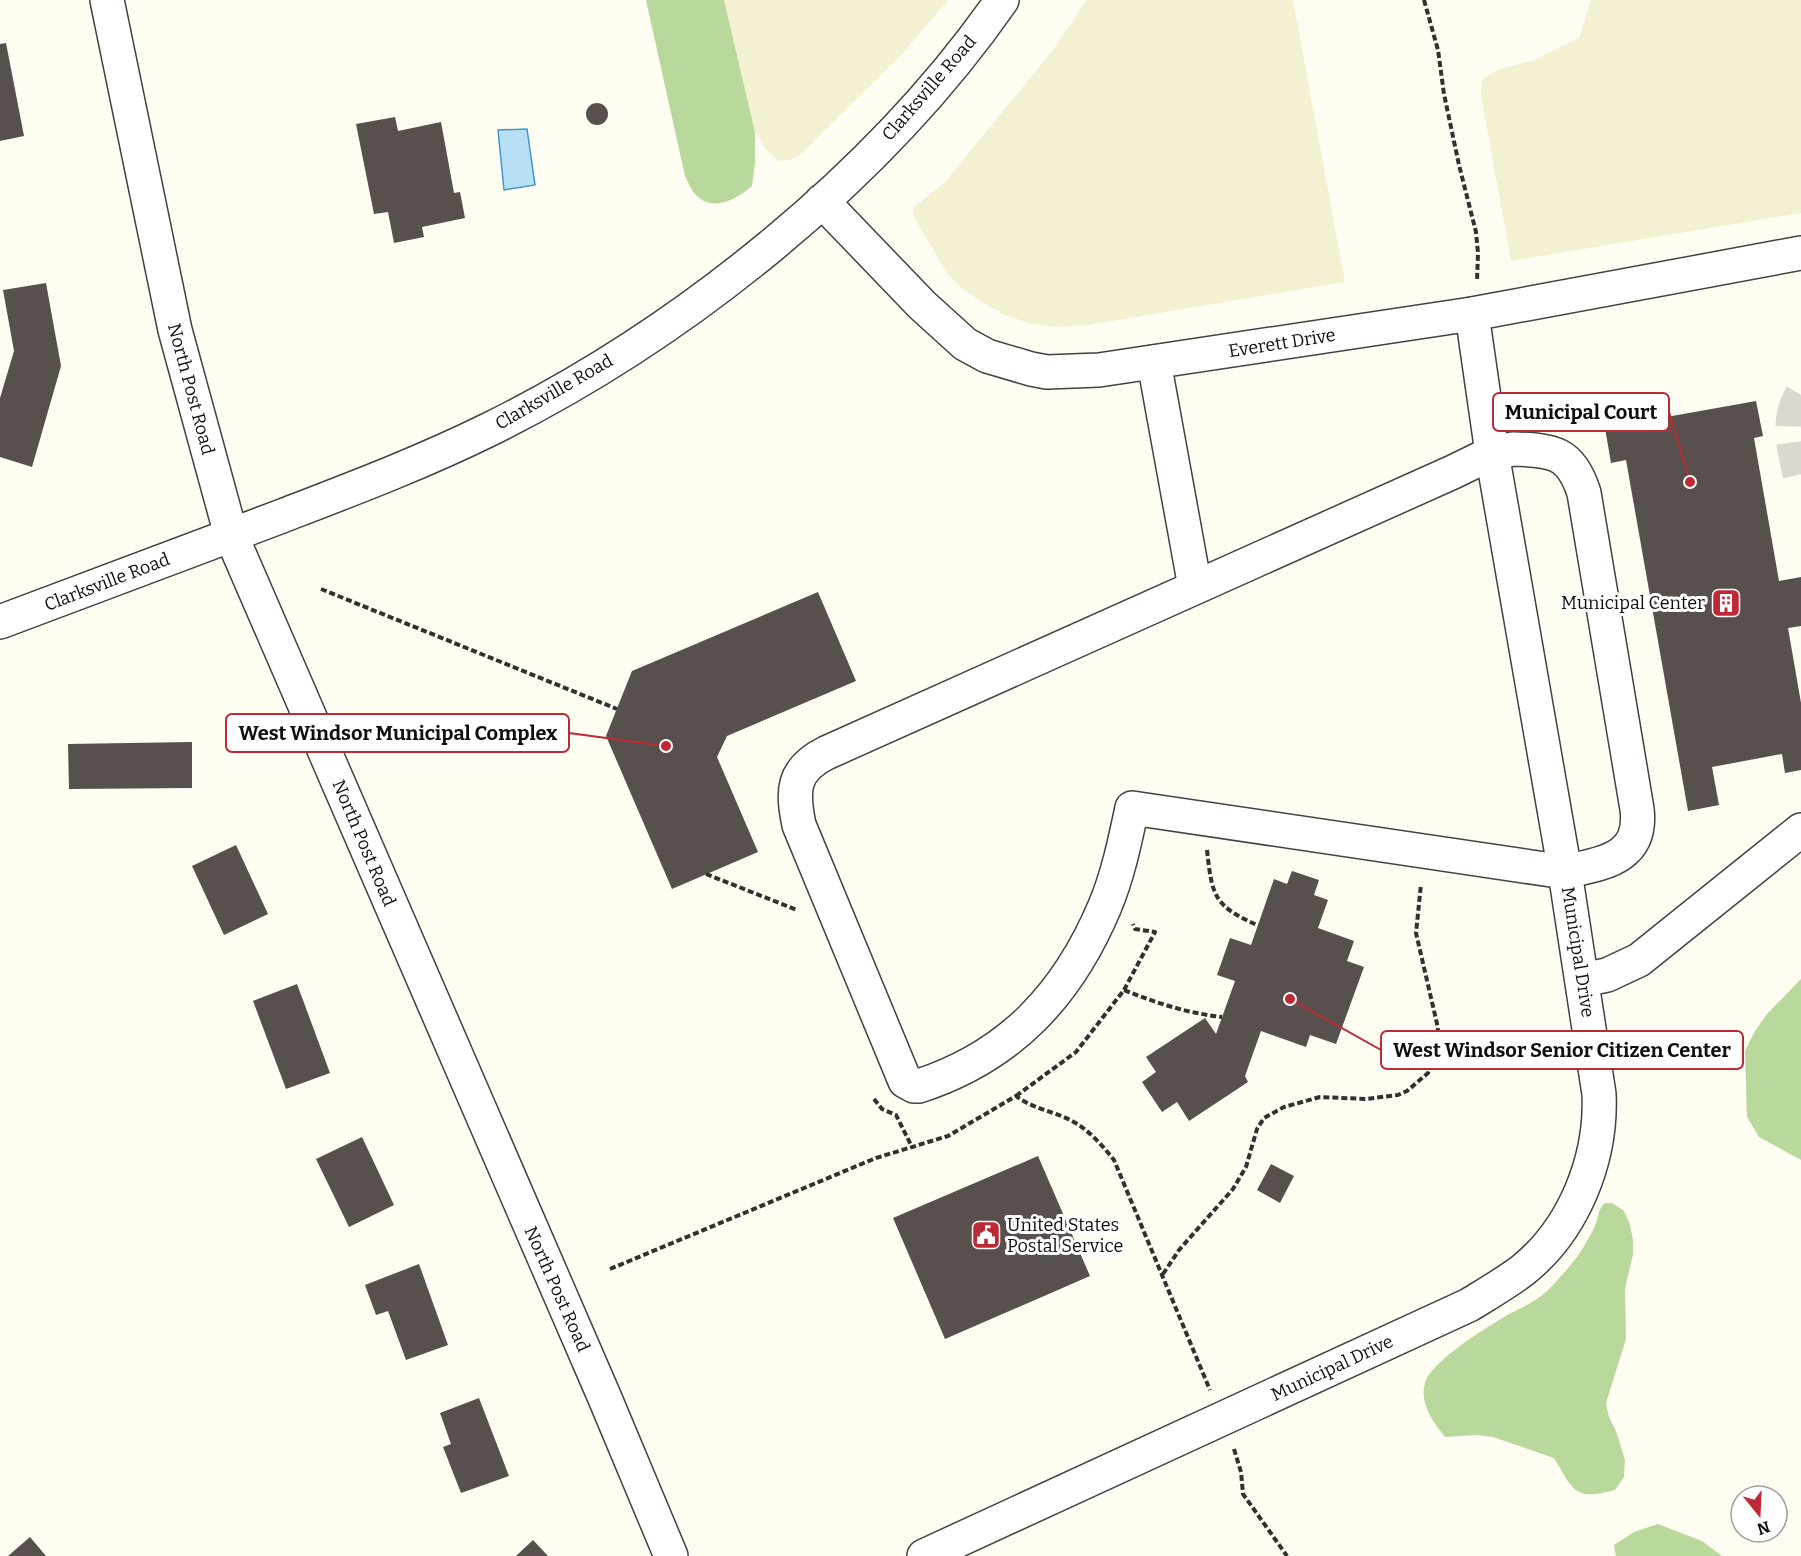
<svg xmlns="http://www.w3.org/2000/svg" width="1801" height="1556" viewBox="0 0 1801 1556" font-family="Bitter,serif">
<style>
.farmland{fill:#f4f0d2}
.forest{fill:#b9d99c}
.water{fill:#b8e0f5;stroke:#4197ca;stroke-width:1.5}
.building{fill:#58504c}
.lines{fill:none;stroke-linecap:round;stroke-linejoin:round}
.minor-tunnel{stroke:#dbd8d0;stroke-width:33;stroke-dasharray:33 16;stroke-linecap:butt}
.minor-casing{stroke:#424242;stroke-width:36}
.path{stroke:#313131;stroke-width:4;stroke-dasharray:6 3;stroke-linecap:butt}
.minor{stroke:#fff;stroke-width:33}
.labels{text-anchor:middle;stroke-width:6;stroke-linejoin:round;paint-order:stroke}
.street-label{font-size:18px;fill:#0f0f0f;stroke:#fff}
.poi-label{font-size:18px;fill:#0f0f0f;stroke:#fff;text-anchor:end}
.leader{fill:none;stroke:#bd2a35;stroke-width:2}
.callout-dot{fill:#bd2a35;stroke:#fff;stroke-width:2}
.callout{fill:#fff;stroke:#bd2a35;stroke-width:2}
.callout-label{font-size:20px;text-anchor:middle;font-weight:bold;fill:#0f0f0f}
</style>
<rect width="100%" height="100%" fill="#fffcf2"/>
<g class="farmland">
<polygon points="724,0 948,0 904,52 799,156 789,160 779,161 766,149 755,132"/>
<polygon points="1087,0 1293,0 1345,282 1088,325 1059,327 1032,324 1005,315 980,301 962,288 947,273 914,217 913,208 944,183 1053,50"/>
<polygon points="1591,0 1801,0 1801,213 1511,261 1481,95 1482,80 1495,71 1534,60 1579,38"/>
</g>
<g class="forest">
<path d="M646,0H724L755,132V164L752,186C737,199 714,212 697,196C692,192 688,182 685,176Z"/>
<polygon points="1801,979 1801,1160 1759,1137 1747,1117 1745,1051 1755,1031 1767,1014"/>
<path d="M1605,1203H1612L1624,1211L1630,1225L1633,1240V1255L1625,1288L1626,1339L1606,1403L1609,1417L1616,1431L1625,1460L1624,1477L1615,1490C1574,1501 1574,1491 1554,1458L1493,1437L1477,1435L1445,1437C1433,1422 1419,1403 1425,1383C1431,1361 1489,1326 1509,1314C1523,1307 1537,1301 1548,1290C1560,1278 1574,1262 1583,1248C1587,1240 1593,1232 1596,1223C1599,1215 1598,1209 1605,1203Z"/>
<polygon points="1658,1524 1702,1541 1722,1556 1616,1556 1614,1545 1634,1532"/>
</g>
<polygon class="water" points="527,129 535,185 504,190 498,130"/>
<g class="building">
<polygon points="6,43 24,136 0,141 0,44"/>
<circle cx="597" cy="114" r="11"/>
<polygon points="395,117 398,131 441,122 454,193 460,192 465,218 422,227 424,237 394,243 388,212 374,214 356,124"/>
<polygon points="46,283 61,366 32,467 0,457 0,398 14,351 3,290"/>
<polygon points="1756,401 1763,436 1754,438 1779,581 1801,577 1801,626 1788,628 1801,703 1801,770 1785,773 1782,754 1712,767 1719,805 1688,811 1626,460 1611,463 1605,428"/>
<polygon points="818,592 856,681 727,736 717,757 758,852 672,889 606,736 632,671"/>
<polygon points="192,742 192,788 69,789 68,744"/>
<polygon points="236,845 268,914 224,935 192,866"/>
<polygon points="1292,871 1319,880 1314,895 1328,900 1318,928 1354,941 1347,961 1364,967 1336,1044 1310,1035 1306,1047 1261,1031 1245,1076 1248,1082 1189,1121 1177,1102 1162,1112 1142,1082 1156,1072 1146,1057 1205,1018 1216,1034 1235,981 1217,975 1230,938 1251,945 1274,879 1287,884"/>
<polygon points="297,984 330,1073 286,1089 253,1001"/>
<polygon points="362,1137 394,1205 349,1227 316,1159"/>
<polygon points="1038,1156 1090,1276 945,1339 893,1218"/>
<polygon points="1271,1164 1294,1176 1280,1203 1257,1190"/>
<polygon points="419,1264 448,1345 406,1360 388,1311 376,1315 365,1285"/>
<polygon points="479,1398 509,1476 461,1493 443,1447 451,1444 440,1413"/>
<polygon points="30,1537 46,1556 8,1556"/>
<polygon points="533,1540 548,1556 516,1556"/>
</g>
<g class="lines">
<path class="minor-tunnel" d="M1801,395C1784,423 1795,453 1801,483"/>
<g class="minor-casing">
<g id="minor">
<polyline points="107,0 175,330 231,535 604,1396 671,1556"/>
<polyline points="822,201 922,305 965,344 987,356 1031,369 1047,372 1099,370 1472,314 1801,253"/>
<polyline points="1154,362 1195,587"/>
<path d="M1513,449C1553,450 1571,452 1584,493L1637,809C1643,859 1603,863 1565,872L1132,808C1125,841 1118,875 1105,906C1068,994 1011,1056 919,1086H914L905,1081L799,825C792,791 792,770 826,753L1453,472L1492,453Z"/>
<path d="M0,622C94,587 188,552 282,516C352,489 421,463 488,430C681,335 879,177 1002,0"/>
<polyline points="1582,980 1607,975 1639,960 1801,830"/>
<path d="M924,1556L1469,1305C1487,1294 1506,1283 1523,1270C1574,1229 1602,1159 1599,1094L1565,872L1492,453L1472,314"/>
</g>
</g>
<g class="path">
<polyline points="1424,0 1438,50 1444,94 1459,165 1476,232 1478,253 1477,281"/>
<polyline points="321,589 617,709"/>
<path d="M1207,850C1212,896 1214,906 1257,925"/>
<polyline points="706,874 797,910"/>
<polyline points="1124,990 1155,932 1135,929 1133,924"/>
<path d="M1016,1096L1076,1052L1124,990C1156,1003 1187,1013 1222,1017"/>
<polyline points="874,1099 882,1109 896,1115 912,1147"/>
<path d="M610,1269L876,1158L948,1136L1016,1096C1033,1109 1054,1111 1072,1121C1089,1130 1102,1145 1114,1160L1210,1390"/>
<polyline points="1163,1274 1179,1250 1233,1189 1246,1167 1257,1129 1264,1118 1284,1107 1320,1097 1366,1099 1398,1095 1407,1091 1428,1073 1437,1050 1438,1028 1416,933 1421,884"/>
<polyline points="1234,1449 1241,1472 1243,1494 1287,1556"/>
</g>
<use href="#minor" class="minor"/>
</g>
<defs>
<g id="building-square" transform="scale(1.5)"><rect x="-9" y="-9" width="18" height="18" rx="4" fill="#bd2a35" stroke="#fff"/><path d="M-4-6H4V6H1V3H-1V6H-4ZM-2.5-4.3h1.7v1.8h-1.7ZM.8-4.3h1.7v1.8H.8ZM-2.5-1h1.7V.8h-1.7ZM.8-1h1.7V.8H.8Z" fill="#fff"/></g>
<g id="civic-square" transform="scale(1.5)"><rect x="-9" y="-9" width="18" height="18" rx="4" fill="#bd2a35" stroke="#fff"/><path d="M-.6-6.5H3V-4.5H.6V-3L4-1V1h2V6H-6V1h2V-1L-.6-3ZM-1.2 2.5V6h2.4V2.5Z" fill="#fff"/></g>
</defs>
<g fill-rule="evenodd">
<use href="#building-square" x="1726" y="603"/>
<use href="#civic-square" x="986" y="1235"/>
</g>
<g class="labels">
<g class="street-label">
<text transform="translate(929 88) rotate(-49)" y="6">Clarksville Road</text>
<text transform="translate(1282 343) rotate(-9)" y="6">Everett Drive</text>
<text transform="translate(191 389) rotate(75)" y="6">North Post Road</text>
<text transform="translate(554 392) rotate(-30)" y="6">Clarksville Road</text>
<text transform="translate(107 582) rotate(-21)" y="6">Clarksville Road</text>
<text transform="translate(364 843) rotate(67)" y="6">North Post Road</text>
<text transform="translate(1578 952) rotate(81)" y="6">Municipal Drive</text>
<text transform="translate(557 1289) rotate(66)" y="6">North Post Road</text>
<text transform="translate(1332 1368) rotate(-25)" y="6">Municipal Drive</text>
</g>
<g class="poi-label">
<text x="1705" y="609">Municipal Center</text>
<text x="1007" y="1231" text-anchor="start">United States<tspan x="1007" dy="21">Postal Service</tspan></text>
</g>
</g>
<path class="leader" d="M1690 482L1669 412M666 746L569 733M1290 999L1381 1050"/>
<g class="callout-dot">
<circle cx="1690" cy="482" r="6"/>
<circle cx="666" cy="746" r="6"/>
<circle cx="1290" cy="999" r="6"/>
</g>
<g class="callout">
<rect x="1493" y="393" width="176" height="38" rx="6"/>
<rect x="226" y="714" width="343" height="38" rx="6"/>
<rect x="1381" y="1031" width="362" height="38" rx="6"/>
</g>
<g class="callout-label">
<text x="1581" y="419">Municipal Court</text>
<text x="398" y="740">West Windsor Municipal Complex</text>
<text x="1562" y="1057">West Windsor Senior Citizen Center</text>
</g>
<g transform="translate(1759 1514) rotate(162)"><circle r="28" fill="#ffffff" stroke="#9f9f9f" stroke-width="1.5"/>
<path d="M0-4.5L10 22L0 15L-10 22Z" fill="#bd2a35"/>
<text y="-9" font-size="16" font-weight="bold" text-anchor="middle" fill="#0f0f0f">N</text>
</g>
</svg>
